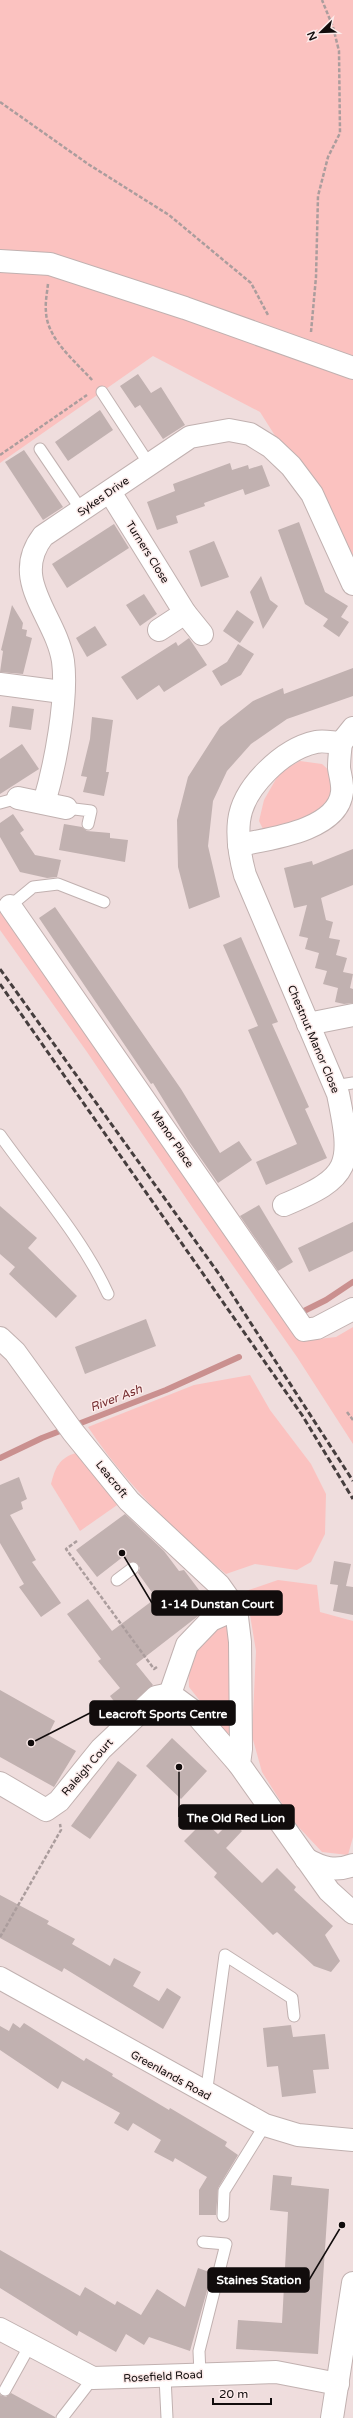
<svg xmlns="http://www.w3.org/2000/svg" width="353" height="2418" viewBox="0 0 353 2418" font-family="'Varela Round',sans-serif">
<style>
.green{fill:#fbc2c0}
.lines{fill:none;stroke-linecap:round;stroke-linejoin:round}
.stream{stroke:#ca908f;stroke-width:6}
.building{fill:#c1b1b0}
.service-casing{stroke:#c1b1b0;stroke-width:13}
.minor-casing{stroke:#c1b1b0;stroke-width:24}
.tertiary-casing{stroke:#c1b1b0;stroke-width:24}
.path{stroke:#ab9d9d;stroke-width:2.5;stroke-dasharray:4 2;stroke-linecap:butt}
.service{stroke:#fff;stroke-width:11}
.minor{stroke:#fff;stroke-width:22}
.tertiary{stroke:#fff;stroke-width:22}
.rail{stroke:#463e3e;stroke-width:3;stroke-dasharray:6 3;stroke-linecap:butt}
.labels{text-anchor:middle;stroke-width:3;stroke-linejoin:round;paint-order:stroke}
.street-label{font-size:11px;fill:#110c0c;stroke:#fcebea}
.water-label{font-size:12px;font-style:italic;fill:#772f32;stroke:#fcebea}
.leader{fill:none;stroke:#110c0c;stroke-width:1.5}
.callout-dot{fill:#110c0c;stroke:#fcebea;stroke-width:1.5}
.callout{fill:#110c0c;stroke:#110c0c;stroke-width:1.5}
.callout-label{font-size:12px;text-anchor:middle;font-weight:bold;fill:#fff}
</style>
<rect width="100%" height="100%" fill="#efdddd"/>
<g class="green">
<polygon points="0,0 353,0 353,574 312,494 260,412 153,356 0,463"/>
<polygon points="300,761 322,764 333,774 336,791 320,817 263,829 259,821 264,800 280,772"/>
<polygon points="0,903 23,945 310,1340 336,1337 353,1327 353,1444 297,1357 196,1213 87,1052 0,930"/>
<path d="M250,1375L270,1410L311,1464L326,1494L325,1534L311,1562L297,1570L255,1564L226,1574C176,1533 124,1482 88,1427L194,1385Z"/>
<path d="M76,1453L86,1457L120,1503L80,1531L51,1484C55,1468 59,1458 76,1453Z"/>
<polygon points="278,1580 317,1585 320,1612 353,1621 353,1837 348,1855 322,1852 293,1821 262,1772 252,1736 256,1651 246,1591"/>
<polygon points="227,1620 234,1653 234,1728 227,1735 189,1687 188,1662 202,1643"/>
</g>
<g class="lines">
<g class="stream">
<polyline points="300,1313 326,1300 353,1282"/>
<polyline points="0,1458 42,1438 166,1390 239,1357"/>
</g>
</g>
<g class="building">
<polygon points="138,374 151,393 161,387 185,425 163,439 140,405 135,408 120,386"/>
<polygon points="100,410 113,430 68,461 55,442"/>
<polygon points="24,450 63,507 43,520 5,462"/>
<polygon points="230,463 232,470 248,465 249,469 262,465 270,486 245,495 243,489 204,503 205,506 176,516 178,523 157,530 147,502 175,491 173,484"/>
<polygon points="299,522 325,592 348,606 341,617 349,622 339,637 323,626 328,619 305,604 278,530"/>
<polygon points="114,524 129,548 67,588 52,564"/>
<polygon points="214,541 229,577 201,587 189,551"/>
<polygon points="261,576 270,600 278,606 263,629 250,592"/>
<polygon points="144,594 157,614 140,626 126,605"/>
<polygon points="12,605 23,623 22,629 27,630 26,636 32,638 23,674 0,672 3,651 1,650"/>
<polygon points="237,610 254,622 240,643 223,631"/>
<polygon points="95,626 107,645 87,657 76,638"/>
<polygon points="189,638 207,665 164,692 159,685 137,700 121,677 176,642 178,646"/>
<polygon points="238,644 254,654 241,675 221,686 212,671 227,662"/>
<polygon points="353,668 353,696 287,719 251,744 227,771 213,801 208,846 220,897 189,909 178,867 177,820 188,777 220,727 253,701 283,688 284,694"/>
<polygon points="12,706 34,709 31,730 9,727"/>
<polygon points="92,717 113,720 106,772 109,772 104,796 83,792 87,777 81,776 90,739"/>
<polygon points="22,744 39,769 0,794 0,759"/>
<polygon points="13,814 24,830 20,833 35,855 61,860 57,877 47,878 20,872 0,837 0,823"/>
<polygon points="64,824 82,827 87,831 110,833 110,838 128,840 125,862 59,850"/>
<polygon points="353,849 353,885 321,898 326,920 333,922 329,938 340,940 336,955 347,958 343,972 353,974 350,988 353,989 353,1003 344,1004 335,1002 338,988 323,984 327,971 315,968 319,953 305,949 308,938 299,936 307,905 294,908 284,868 312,861 313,865"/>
<polygon points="55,907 181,1089 220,1153 239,1141 252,1160 218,1183 188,1140 153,1083 151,1084 39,918"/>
<polygon points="241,937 278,1022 272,1024 309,1107 305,1109 327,1158 266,1185 256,1162 297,1144 248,1030 258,1026 223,945"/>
<polygon points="259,1205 293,1262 278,1271 240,1216"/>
<polygon points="0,1206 37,1238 28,1248 77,1296 56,1318 9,1274 15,1267 0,1254"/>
<polygon points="353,1222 353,1251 309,1272 298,1248"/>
<polygon points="146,1319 156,1346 85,1374 75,1347"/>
<polygon points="19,1477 27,1499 21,1502 23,1509 10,1515 36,1560 32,1562 61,1603 41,1617 19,1587 24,1584 0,1543 0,1485"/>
<polygon points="125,1514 164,1551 179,1571 184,1570 211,1606 136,1664 153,1685 122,1712 110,1696 120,1688 98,1661 101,1659 67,1614 88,1599 112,1631 156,1598 138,1573 140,1568 136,1562 129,1562 124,1556 97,1577 76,1550"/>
<polygon points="334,1561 351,1564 346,1586 353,1587 353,1615 333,1611 338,1585 330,1584"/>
<polygon points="0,1690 55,1721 48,1735 76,1751 54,1787 0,1757"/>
<polygon points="172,1738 207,1771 181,1799 146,1766"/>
<polygon points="118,1761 137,1775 90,1839 71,1826"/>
<polygon points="204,1821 218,1834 231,1821 242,1831 226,1848 262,1883 277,1868 296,1887 294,1890 333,1926 325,1935 340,1961 331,1972 314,1966 277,1932 273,1935 214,1877 217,1873 184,1841"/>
<polygon points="0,1895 49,1921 47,1924 75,1939 72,1944 110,1966 114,1958 141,1972 133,1986 159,2001 167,1988 181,1997 163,2029 64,1968 62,1972 0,1938"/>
<polygon points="13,2023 20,2028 24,2023 84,2061 86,2058 113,2074 112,2076 169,2110 170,2108 227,2142 225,2146 238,2155 218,2188 216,2215 199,2215 199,2190 207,2177 175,2158 173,2162 154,2152 161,2140 133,2123 128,2131 114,2123 120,2113 62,2081 58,2089 0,2050 0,2026 9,2031"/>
<polygon points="291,2025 293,2037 325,2034 329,2069 313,2070 316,2093 282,2097 278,2066 267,2067 263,2028"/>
<polygon points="273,2175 292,2177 291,2185 329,2189 318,2354 236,2349 238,2320 282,2323 288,2212 270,2210"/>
<polygon points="0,2250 80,2296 85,2287 115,2305 117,2301 141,2315 157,2289 185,2307 198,2268 212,2273 190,2351 149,2337 144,2345 126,2334 116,2352 79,2331 77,2336 0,2288"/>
<polygon points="11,2393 55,2417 55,2418 0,2418 0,2395 6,2397"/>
</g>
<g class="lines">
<g class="service-casing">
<g id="service">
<polyline points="102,392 149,464"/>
<polyline points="40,449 82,511"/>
<polyline points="0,803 18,798"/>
<polyline points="66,808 91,811 88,824"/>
<polyline points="10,906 33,887 58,884 104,902"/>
<polyline points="334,1086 353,1083"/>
<path d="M0,1135C37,1187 82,1237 108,1294"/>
<polyline points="117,1580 133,1568"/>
<polyline points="206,2095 225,1955 292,1998 294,2016"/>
<polyline points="223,2216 224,2191 265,2125"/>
<polyline points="200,2374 199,2351 226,2244 203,2242"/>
<polyline points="165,2377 167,2418"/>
<polyline points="5,2390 30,2345"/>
<polyline points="62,2418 93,2378"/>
</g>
</g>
<g class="minor-casing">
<g id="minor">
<polyline points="0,261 50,264 185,308 353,368"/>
<polyline points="110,492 185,613 202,634"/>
<polyline points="159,630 185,613"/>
<polyline points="0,684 62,692"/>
<polyline points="18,798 66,808"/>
<path d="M44,803C55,766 68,699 63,661C56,616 9,580 43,536L190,437L229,430L250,434L271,447L291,466L312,494L353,584"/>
<path d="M239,845C268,839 338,831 342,792C343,784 340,775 339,768C339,760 340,751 341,743"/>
<polyline points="10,906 304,1330 317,1328 353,1309"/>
<polyline points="308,1024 353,1015"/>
<path d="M284,1205C351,1177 353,1166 338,1094L245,875C240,857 237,839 239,821C243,787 283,749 316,742C324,740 333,743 341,743L353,728"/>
<polyline points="0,1338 15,1352 73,1432 129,1501 219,1585 236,1609 240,1642 241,1749 239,1764 329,1891 353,1913"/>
<polyline points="236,1609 211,1620 187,1645 170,1694 193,1711 239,1764"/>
<polyline points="0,1783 46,1810 59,1801 101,1749 156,1697 170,1694"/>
<path d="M306,1859C322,1868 335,1872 353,1865"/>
<polyline points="0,1978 265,2125 298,2135 353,2140"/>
<polyline points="0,2329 93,2378 276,2372 338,2384"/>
</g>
</g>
<g class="tertiary-casing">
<polyline id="tertiary" points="332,2418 353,2283"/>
</g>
<g class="path">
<polyline points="0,102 88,164 169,215 251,283 268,315"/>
<path d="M48,284C47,293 45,303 46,312C47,339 76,362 93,381"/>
<polyline points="311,332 316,277 318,196 328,157 340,133 339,51 333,27 322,0"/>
<polyline points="0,455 87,395"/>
<polyline points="347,1412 353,1420"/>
<polyline points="77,1541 66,1549 154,1669 157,1667"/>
<polyline points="0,1937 61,1830 60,1824"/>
</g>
<use href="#service" class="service"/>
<use href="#minor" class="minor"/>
<use href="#tertiary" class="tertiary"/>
<g class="rail">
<polyline points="0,969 219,1274 353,1481"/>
<polyline points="0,984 302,1415 353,1499"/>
</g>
</g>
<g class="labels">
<g class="street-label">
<text transform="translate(103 496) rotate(-35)" y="4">Sykes Drive</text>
<text transform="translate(148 552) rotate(58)" y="4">Turners Close</text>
<text transform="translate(314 1039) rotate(67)" y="4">Chestnut Manor Close</text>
<text transform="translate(173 1139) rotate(56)" y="4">Manor Place</text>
<text transform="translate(112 1479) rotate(51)" y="4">Leacroft</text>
<text transform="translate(87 1767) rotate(-49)" y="4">Raleigh Court</text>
<text transform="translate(171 2075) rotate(29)" y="4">Greenlands Road</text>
<text transform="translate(163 2376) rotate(-3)" y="4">Rosefield Road</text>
</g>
<g class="water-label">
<text transform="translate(116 1398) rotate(-21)" y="4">River Ash</text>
</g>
</g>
<path class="leader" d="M122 1553L152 1603M31 1743L90 1713M179 1767L179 1817M342 2225L309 2280"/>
<g class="callout-dot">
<circle cx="122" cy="1553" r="4"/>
<circle cx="31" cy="1743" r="4"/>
<circle cx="179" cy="1767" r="4"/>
<circle cx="342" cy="2225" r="4"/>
</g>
<g class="callout">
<rect x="152" y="1591" width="130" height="24" rx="4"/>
<rect x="90" y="1701" width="145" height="24" rx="4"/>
<rect x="179" y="1805" width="115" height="24" rx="4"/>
<rect x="208" y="2268" width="101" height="24" rx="4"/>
</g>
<g class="callout-label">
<text x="217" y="1608">1-14 Dunstan Court</text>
<text x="163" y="1718">Leacroft Sports Centre</text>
<text x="236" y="1822">The Old Red Lion</text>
<text x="259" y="2284">Staines Station</text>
</g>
<g transform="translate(321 32) rotate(247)" stroke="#fcebea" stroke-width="3" paint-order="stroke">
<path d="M0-3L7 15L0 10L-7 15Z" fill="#110c0c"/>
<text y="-6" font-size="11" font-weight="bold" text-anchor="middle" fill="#110c0c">N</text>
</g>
<path d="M213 2398v6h58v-6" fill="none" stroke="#110c0c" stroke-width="2"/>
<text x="219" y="2398" font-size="12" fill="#110c0c" stroke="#fcebea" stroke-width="3" paint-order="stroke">20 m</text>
</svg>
